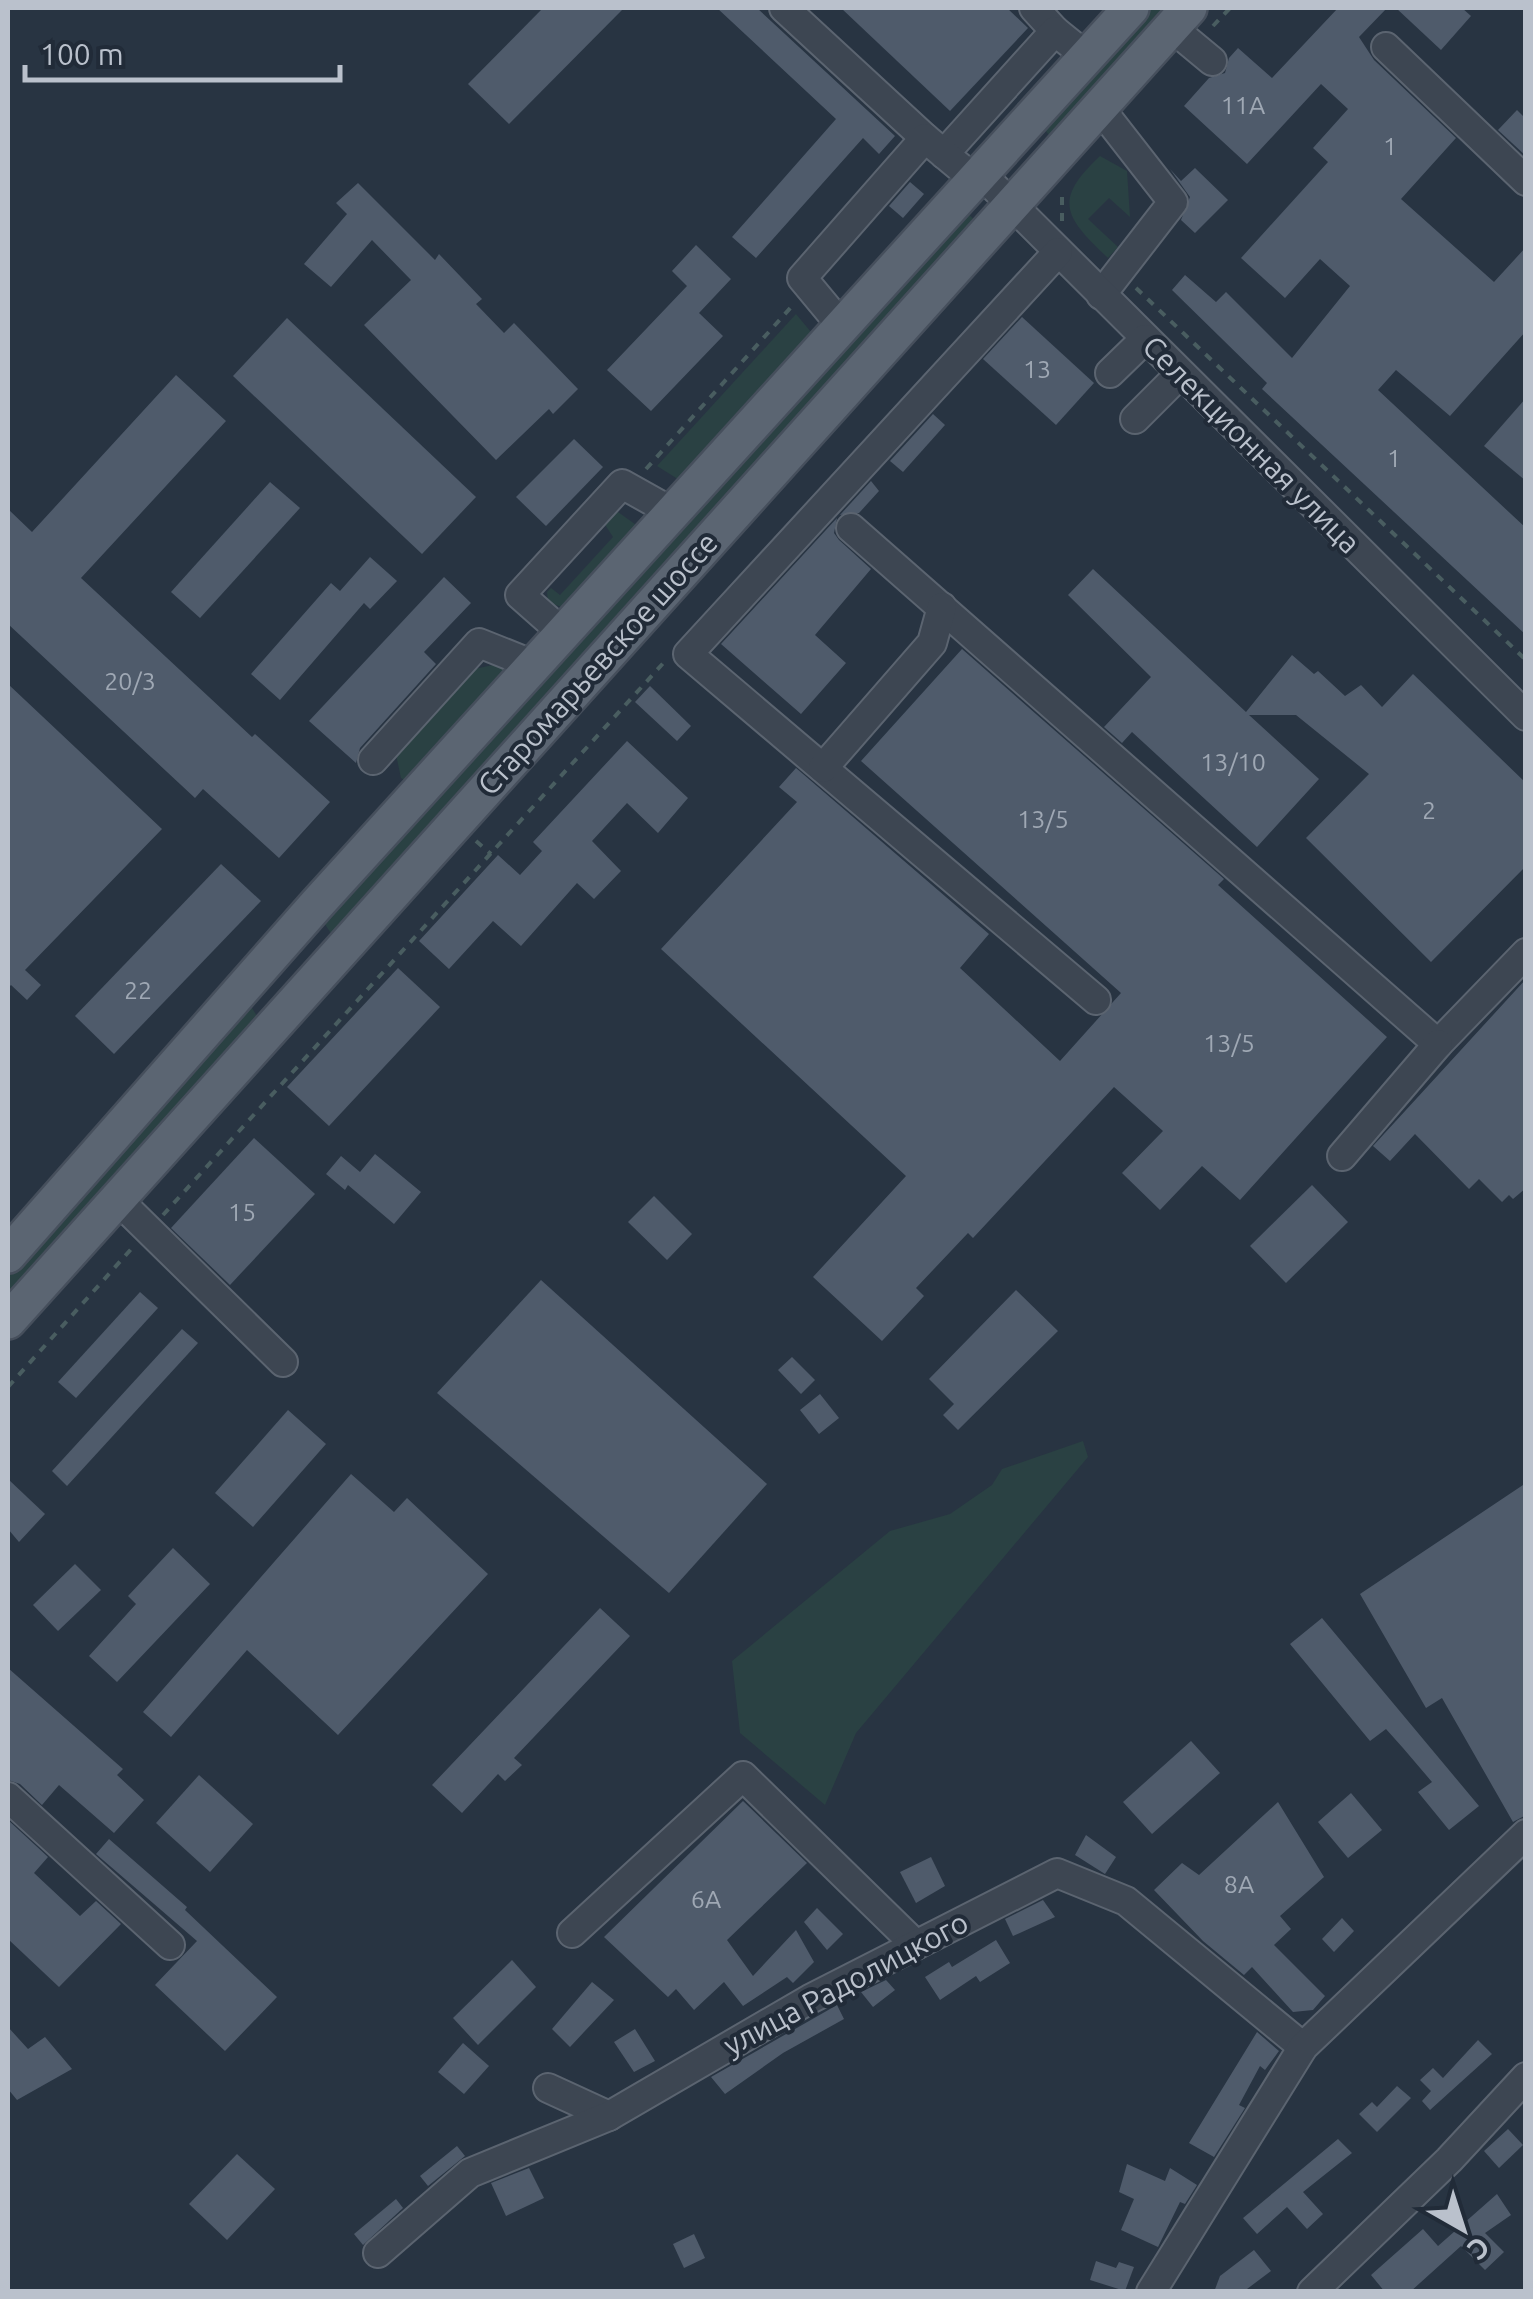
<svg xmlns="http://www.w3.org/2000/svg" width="1533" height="2299" viewBox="0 0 1533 2299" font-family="Ubuntu,sans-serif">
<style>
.green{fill:#2a4143}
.building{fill:#4f5b6b}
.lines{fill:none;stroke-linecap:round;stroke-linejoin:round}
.minor-casing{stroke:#5b6470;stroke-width:32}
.major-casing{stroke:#464f5c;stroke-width:40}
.path{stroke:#495d60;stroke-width:4;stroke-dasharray:8 8;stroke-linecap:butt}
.minor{stroke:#3d4652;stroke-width:28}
.major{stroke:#5b6572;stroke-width:35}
.labels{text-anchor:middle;stroke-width:8;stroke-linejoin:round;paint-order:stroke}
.number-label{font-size:25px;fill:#9fa8b4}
.street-label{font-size:30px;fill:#bac1cc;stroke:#212b38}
</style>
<rect width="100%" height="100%" fill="#283442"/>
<g class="green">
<polygon points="1148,8 1172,8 1054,137 1049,135 1041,125"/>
<path d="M1100,156L1127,171L1130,217L1109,198L1088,219L1118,247L1108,258C1065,217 1052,201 1100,156Z"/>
<polygon points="964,210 978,223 337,934 330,932 323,921"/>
<polygon points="796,314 811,332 812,343 684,483 657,466"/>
<polygon points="618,512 639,527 564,608 548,602 547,592 551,588 560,595 613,537 604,523"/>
<polygon points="502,663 512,669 409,783 401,778 395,750 470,670"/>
<polygon points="245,1007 252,1008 260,1021 8,1303 8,1272"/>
<polygon points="1083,1441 1088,1457 856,1733 825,1805 740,1733 732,1661 890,1531 950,1514 992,1485 1002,1469"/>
</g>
<g class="building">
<polygon points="543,8 624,8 509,124 468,84"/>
<polygon points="717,8 757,8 895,136 879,154 863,138 756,258 732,237 836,119"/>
<polygon points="841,8 1007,8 1028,28 950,111"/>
<polygon points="1338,8 1387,8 1359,37 1374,60 1456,138 1401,199 1494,282 1526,247 1526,331 1450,416 1396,370 1378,390 1526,528 1526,635 1262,389 1267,383 1172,290 1185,275 1216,302 1226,292 1292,358 1350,286 1320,259 1285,298 1241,258 1328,162 1313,148 1348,109 1321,84 1247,164 1184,106 1209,78 1225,73 1229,58 1238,48 1272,78"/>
<polygon points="1396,8 1462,8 1471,16 1441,50"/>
<polygon points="1517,110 1526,119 1526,156 1498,130"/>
<polygon points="1195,168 1228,200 1195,233 1181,220 1190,197 1170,169 1181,181"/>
<polygon points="910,182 924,194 903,218 889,206"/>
<polygon points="358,183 435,260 439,254 482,299 476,304 504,333 514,323 578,389 553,414 549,409 496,460 364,325 411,280 372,240 331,287 304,264 347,214 336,203"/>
<polygon points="696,245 731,279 699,313 723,336 651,411 607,370 687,286 672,271"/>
<polygon points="1022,317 1094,383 1056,425 983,359"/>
<polygon points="287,318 476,497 422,554 233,376"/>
<polygon points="176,375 226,421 81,578 252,737 255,734 330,802 279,858 203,789 195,798 8,624 8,509 32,532"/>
<polygon points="1526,398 1526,481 1484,446"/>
<polygon points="933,414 945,425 903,472 890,461"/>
<polygon points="574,439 603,467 546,526 516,497"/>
<polygon points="871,481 879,491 859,513 840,515"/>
<polygon points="270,482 300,508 200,618 171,592"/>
<polygon points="837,518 834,533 839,540 871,569 815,635 846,663 801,714 721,644"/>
<polygon points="370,557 397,581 370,609 364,603 280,700 251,674 331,583 340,591"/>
<polygon points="1093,569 1246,712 1292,655 1314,674 1318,671 1345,696 1361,685 1382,707 1413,674 1526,783 1526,866 1431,962 1306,838 1369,774 1296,715 1249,715 1319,779 1257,847 1132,732 1122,743 1104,727 1151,677 1068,595"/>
<polygon points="444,577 471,603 424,652 436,664 360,748 356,763 309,721"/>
<polygon points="962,649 1224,879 1218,885 1387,1037 1240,1200 1202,1166 1160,1210 1122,1173 1163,1131 1114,1087 973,1238 968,1233 916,1288 924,1296 882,1341 813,1277 906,1176 661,949 797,802 779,787 796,768 989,934 960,968 1060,1061 1121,993 861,761"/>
<polygon points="8,684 162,829 25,970 41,985 27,1000 11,985 8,988"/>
<polygon points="650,686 691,726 677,741 635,702"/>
<polygon points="627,741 688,798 658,833 627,803 592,841 621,871 594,899 577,883 521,946 493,921 449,969 419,941 498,855 520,875 542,851 533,842"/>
<polygon points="221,864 261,901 114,1054 75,1016"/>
<polygon points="398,968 440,1007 329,1126 287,1087"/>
<polygon points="1526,979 1526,1188 1513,1199 1509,1195 1502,1202 1479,1179 1469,1189 1415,1134 1390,1161 1373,1146"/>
<polygon points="254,1138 315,1194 230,1285 171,1228"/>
<polygon points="375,1154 421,1192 394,1224 348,1185 345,1190 326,1174 341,1156 360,1172"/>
<polygon points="1312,1185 1348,1222 1286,1283 1250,1246"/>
<polygon points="654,1196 692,1234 667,1260 628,1222"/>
<polygon points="541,1280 767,1484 669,1593 437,1393"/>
<polygon points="1016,1290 1058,1331 958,1430 943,1415 954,1404 929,1379"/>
<polygon points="140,1292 158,1308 76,1398 58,1382"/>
<polygon points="182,1329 198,1343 67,1486 52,1471"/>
<polygon points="792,1357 815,1380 801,1394 778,1370"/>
<polygon points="820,1394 839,1418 819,1434 800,1410"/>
<polygon points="288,1410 326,1444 253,1527 215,1493"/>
<polygon points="351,1474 394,1512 407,1498 488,1574 338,1735 247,1650 171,1737 143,1712"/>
<polygon points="8,1479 45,1514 19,1542 8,1529"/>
<polygon points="1526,1483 1526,1815 1513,1822 1442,1698 1426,1708 1360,1594"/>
<polygon points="173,1548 210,1584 117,1682 89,1656 136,1604 128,1596"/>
<polygon points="75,1564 101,1590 58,1631 33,1605"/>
<polygon points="600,1608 630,1636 514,1758 522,1765 505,1781 498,1774 462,1813 432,1785"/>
<polygon points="1322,1618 1479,1806 1449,1830 1418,1792 1432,1782 1403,1748 1386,1729 1370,1741 1290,1644"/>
<polygon points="8,1668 123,1769 117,1775 144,1800 114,1833 59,1785 42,1805 20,1784 8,1780"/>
<polygon points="1191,1741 1220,1773 1152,1834 1123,1802"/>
<polygon points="199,1775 253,1824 210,1872 156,1823"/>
<polygon points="1351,1793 1382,1830 1348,1858 1318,1822"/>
<polygon points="743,1801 807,1863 727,1940 753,1976 796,1930 814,1962 793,1983 787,1977 743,2006 724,1982 694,2010 676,1989 668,1997 604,1937"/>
<polygon points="1278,1802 1324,1877 1280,1916 1291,1929 1274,1945 1325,1996 1313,2010 1293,2012 1252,1967 1244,1975 1203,1941 1154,1890 1182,1863 1199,1875"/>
<polygon points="8,1820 48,1857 34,1873 80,1916 96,1901 121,1924 59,1987 8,1939"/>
<polygon points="1086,1835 1116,1857 1105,1874 1075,1855"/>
<polygon points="109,1839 187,1907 185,1910 277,1997 225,2051 155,1985 197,1941 96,1854"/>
<polygon points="931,1857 945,1886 916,1903 900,1872"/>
<polygon points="1043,1900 1055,1917 1013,1936 1005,1919"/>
<polygon points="817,1908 843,1934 827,1950 804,1922"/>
<polygon points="1342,1918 1354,1931 1334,1952 1322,1939"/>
<polygon points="996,1940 1010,1963 980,1982 976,1976 940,2000 925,1977 949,1962 952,1967"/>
<polygon points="512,1960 536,1987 478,2045 453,2018"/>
<polygon points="886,1980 895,1990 873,2007 861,1992"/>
<polygon points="592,1982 614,2000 570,2047 552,2029"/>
<polygon points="837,2005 844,2019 783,2053 725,2094 711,2077"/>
<polygon points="8,2027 28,2049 45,2037 72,2069 17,2100 8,2089"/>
<polygon points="635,2029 655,2061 634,2072 614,2042"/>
<polygon points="1257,2032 1279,2051 1265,2070 1260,2066 1239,2105 1245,2108 1214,2157 1189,2143"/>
<polygon points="1478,2040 1492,2054 1430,2110 1422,2101 1431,2091 1420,2080 1433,2068 1443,2078"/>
<polygon points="463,2043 489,2066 464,2094 438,2072"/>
<polygon points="1397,2086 1411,2098 1377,2132 1359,2114 1372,2102 1377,2107"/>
<polygon points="1508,2129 1523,2145 1499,2168 1484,2151"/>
<polygon points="1338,2139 1352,2153 1303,2192 1323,2214 1307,2229 1287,2207 1257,2234 1243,2218"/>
<polygon points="457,2146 465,2156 428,2186 420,2176"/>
<polygon points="237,2154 275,2189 227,2240 189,2204"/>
<polygon points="1127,2164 1165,2181 1170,2168 1197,2185 1185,2204 1180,2202 1158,2247 1121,2230 1134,2199 1119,2192"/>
<polygon points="529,2168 544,2198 506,2216 491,2183"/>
<polygon points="1497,2194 1511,2215 1485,2233 1504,2252 1485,2270 1461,2246 1410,2292 1385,2292 1371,2275 1423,2229 1438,2246"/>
<polygon points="396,2199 403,2208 363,2245 354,2234"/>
<polygon points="694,2234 705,2258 684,2268 673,2244"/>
<polygon points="1254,2250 1271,2271 1243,2292 1214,2292 1220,2276"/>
<polygon points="1096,2261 1116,2268 1119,2262 1134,2267 1125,2291 1090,2280"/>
</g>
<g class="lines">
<g class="minor-casing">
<g id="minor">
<polyline points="784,8 925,138"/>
<polyline points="1034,8 1055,31"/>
<polyline points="1171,27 1212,61"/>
<polyline points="1386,47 1526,181"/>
<polyline points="1099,107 1173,202 1101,295"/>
<polyline points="944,154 1055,31 1086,56"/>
<polyline points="980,173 1526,716"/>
<polyline points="1058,252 688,654 1096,1000"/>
<polyline points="841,325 802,278 925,138 974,179"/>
<polyline points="1110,373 1145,339"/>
<polyline points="1135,419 1180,374"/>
<polyline points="851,528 1438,1044 1526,953"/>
<polyline points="563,633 520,595 622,484 672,512"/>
<polyline points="373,760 479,643 534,665"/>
<polyline points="823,768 932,643 942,607"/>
<polyline points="1342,1156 1438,1044"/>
<polyline points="117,1199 283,1362"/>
<polyline points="8,1797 170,1945"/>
<polyline points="572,1933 743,1776 916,1945"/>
<polyline points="548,2088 609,2116"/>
<polyline points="378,2253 470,2173 609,2116 810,1999 1057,1873 1126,1901 1303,2047"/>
<polyline points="1151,2292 1303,2047 1526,1834"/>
<polyline points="1312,2292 1449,2160 1526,2077"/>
</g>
</g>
<g class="major-casing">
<g id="major">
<polyline points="8,1255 317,904 1131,8"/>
<polyline points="8,1321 1189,8"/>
</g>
</g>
<g class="path">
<polyline points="1213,26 1230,8"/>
<polyline points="1062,221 1062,191"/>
<polyline points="1136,288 1526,660"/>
<polyline points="646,469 793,305"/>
<polyline points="476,841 491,854"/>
<polyline points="163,1215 667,659"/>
<polyline points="8,1387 133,1247"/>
</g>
<use href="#minor" class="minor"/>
<use href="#major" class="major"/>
</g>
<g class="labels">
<g class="number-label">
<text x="1243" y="114">11А</text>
<text x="1390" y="155">1</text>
<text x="1037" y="378">13</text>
<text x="1394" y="467">1</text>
<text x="130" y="690">20/3</text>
<text x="1233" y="771">13/10</text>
<text x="1429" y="819">2</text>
<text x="1043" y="828">13/5</text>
<text x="138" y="999">22</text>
<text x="1229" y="1052">13/5</text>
<text x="242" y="1221">15</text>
<text x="1239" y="1893">8А</text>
<text x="706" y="1908">6А</text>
</g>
<g class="street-label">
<text transform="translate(1251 445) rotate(45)" y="10">Селекционная улица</text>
<text transform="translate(598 664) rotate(-48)" y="10">Старомарьевское шоссе</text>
<text transform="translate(846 1984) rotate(-28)" y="10">улица Радолицкого</text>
</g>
</g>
<rect width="1533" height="2299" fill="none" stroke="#bac1cc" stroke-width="20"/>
<g transform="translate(1463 2229) rotate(141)" stroke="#212b38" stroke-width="8" paint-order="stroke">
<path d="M0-8L18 38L0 25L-18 38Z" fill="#bac1cc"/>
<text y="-15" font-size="28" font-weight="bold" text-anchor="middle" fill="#bac1cc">С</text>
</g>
<path d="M25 65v15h315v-15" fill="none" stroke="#bac1cc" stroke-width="5"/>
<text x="40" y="65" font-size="30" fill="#bac1cc" stroke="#212b38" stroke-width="8" paint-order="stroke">100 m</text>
</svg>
